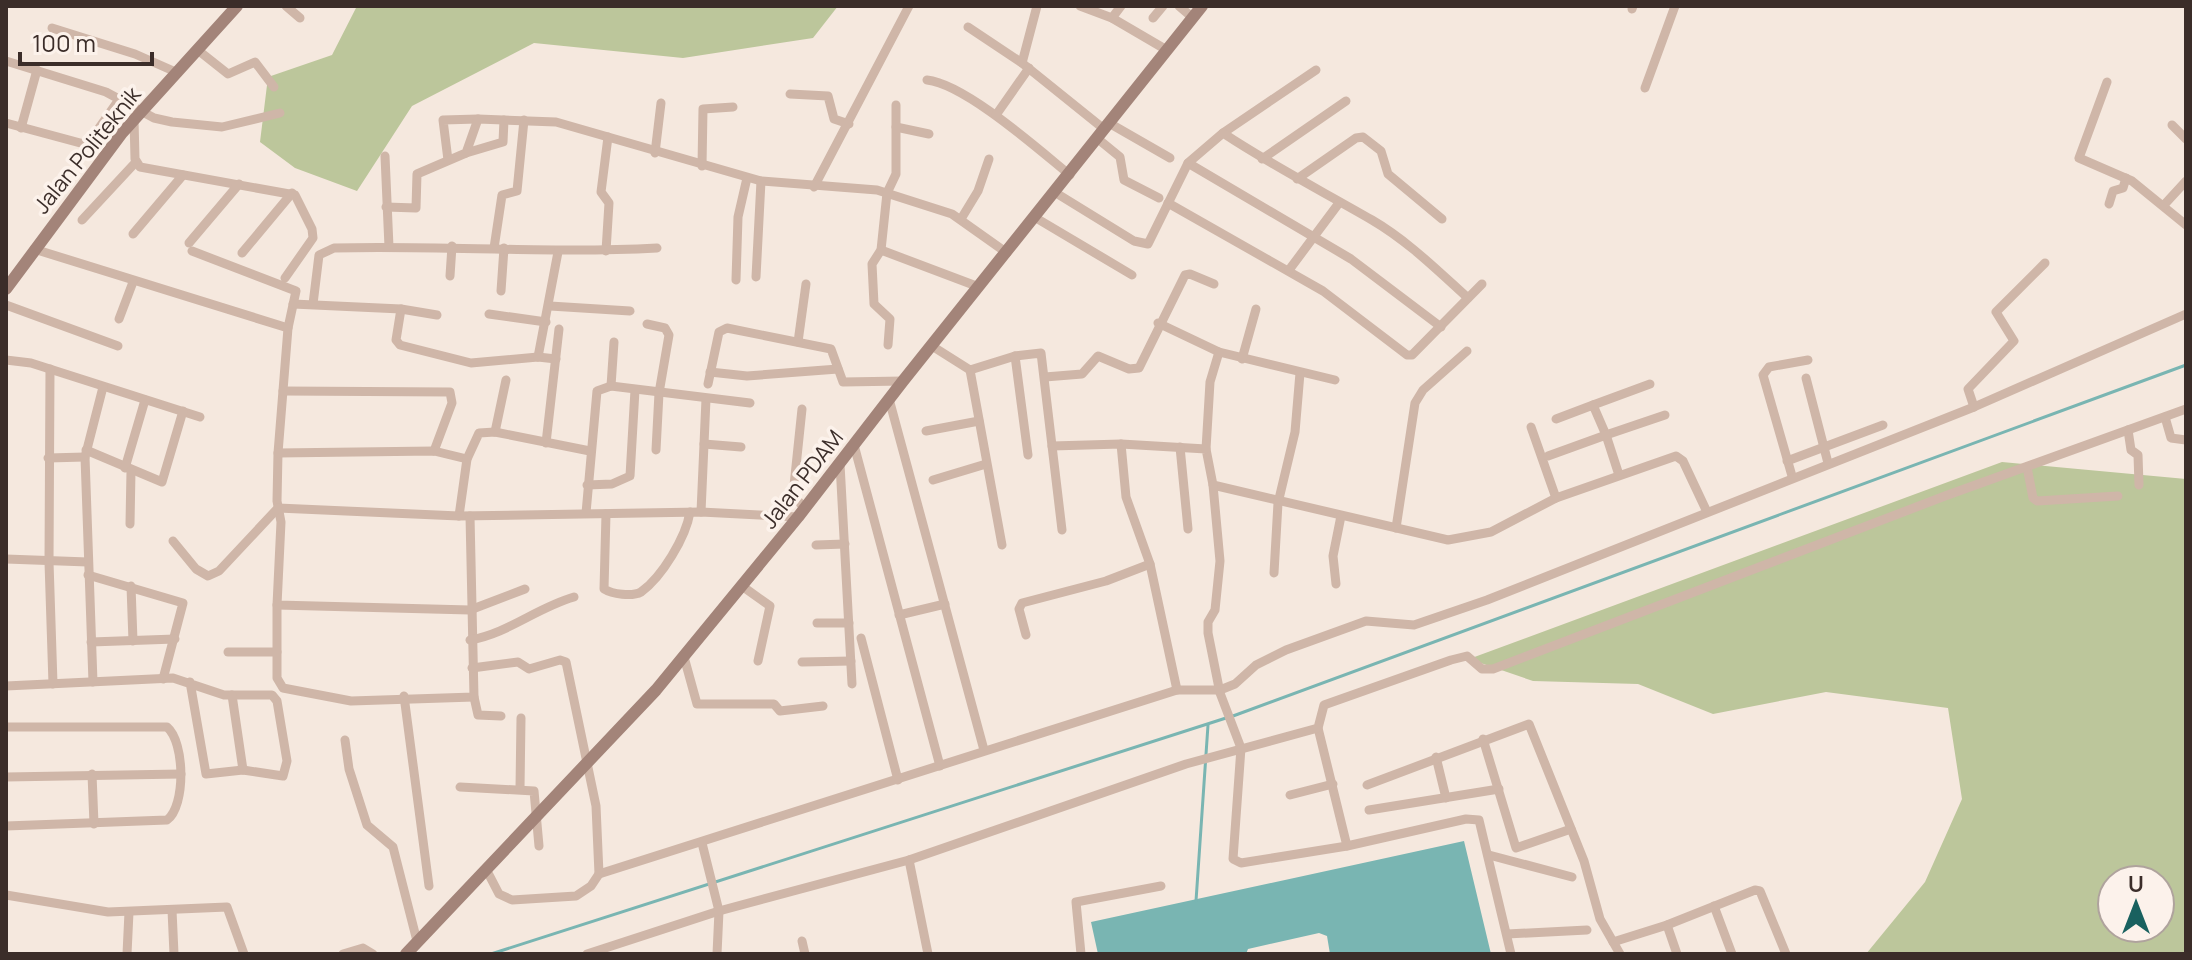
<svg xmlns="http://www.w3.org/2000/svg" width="2192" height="960" viewBox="0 0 2192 960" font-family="Manrope,sans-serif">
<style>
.green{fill:#bcc69b;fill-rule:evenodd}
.water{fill:#79b5b2}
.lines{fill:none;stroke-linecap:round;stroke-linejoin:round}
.stream{stroke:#79b5b2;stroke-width:3}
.street{stroke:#cfb6a8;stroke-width:9}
.secondary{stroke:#a38479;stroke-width:12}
.labels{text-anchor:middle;stroke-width:7;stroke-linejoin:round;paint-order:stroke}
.street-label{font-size:22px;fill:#3b2d29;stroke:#fcf2eb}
</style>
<rect width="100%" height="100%" fill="#f5e8de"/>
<g class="green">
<polygon points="357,6 838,6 813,38 683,58 534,43 412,106 357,191 295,168 260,142 268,77 332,55"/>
<path d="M2002,462L2186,479V954H1866L1925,882L1962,799L1948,708L1826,692L1713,714L1638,684L1533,681L1469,659ZM2112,880H2160V928H2112Z"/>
</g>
<polygon class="water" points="1464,841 1491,954 1330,954 1327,936 1319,933 1248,949 1246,954 1098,954 1091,922"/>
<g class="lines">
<g class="stream">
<polyline points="1233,716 2186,365"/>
<polyline points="1196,901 1208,725"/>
<polyline points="491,954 1226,718"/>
</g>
<g class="street">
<polyline points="286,6 300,18"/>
<polyline points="1080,6 1112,18 1165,49"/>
<polyline points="1179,6 1193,18"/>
<polyline points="1632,9 1633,6"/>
<polyline points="1112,18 1121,6"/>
<polyline points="1153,18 1163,6"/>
<polyline points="968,27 1022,63 1104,129"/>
<polyline points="52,28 135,54 178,73"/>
<polyline points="199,51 228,74 255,62 274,87"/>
<polyline points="6,61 106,92 154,118 172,122 222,127 280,113"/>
<polyline points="1022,63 1037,6"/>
<path d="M927,80C965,84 1038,149 1070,175"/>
<polyline points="2107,82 2079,158 2132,181 2186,225"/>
<polyline points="1645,88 1675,6"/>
<polyline points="790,94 828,96 834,119 849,124"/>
<polyline points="996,115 1029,68"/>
<polyline points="134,119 135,159 140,167 295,195 312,229 313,238 285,278"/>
<polyline points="6,123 84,144 92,138 120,98"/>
<polyline points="1109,123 1170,158"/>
<polyline points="2172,125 2186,139"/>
<polyline points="896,127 929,134"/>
<polyline points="21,128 37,70"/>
<polyline points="1223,133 1316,70"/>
<polyline points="1098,139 1120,157 1124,180 1159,198"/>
<polyline points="466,153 503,142 504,120"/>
<polyline points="655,153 661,103"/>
<polyline points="385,156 389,247"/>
<polyline points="1262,159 1346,101"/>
<polyline points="448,160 443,120 478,119"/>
<polyline points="1188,163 1351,259 1441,327"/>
<polyline points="702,166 703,109 733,107"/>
<polyline points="1297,179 1356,138 1363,137 1381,151 1388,174 1442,219"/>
<polyline points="814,187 909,6"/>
<path d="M1056,193L1134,241L1148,244L1188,163L1223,133C1271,165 1322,191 1372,220C1408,241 1438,271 1468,298"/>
<polyline points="1168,203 1323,291 1407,355 1412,355 1482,284"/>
<polyline points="2109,204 2113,191 2123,188 2126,178"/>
<polyline points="2164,205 2186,181"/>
<polyline points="386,207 416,208 417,174 466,153 478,119 556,122 761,181 877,190 952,214 1007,253"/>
<polyline points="1036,218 1132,275"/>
<polyline points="961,219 978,191 989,159"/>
<polyline points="82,220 135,163"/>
<polyline points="133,234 183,175"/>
<polyline points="189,243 239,184"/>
<polyline points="494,248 502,195 517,191 524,120"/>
<polyline points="34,249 288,328"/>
<polyline points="881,250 979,287"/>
<polyline points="192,251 296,291 288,328 278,453 277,501 281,522 277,605 470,610 525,589"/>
<polyline points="606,251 609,203 601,192 608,137"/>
<polyline points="242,253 292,193"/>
<polyline points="1289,270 1339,203"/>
<polyline points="450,276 452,246"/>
<polyline points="756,277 761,181"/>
<polyline points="736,280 738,217 747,178"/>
<polyline points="501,291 504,248"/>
<polyline points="293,304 401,309 437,315"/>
<path d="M313,304L319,255L334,248C442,245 549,254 657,248"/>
<polyline points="6,305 118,346"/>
<polyline points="550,306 630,311"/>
<polyline points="401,309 396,340 400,345 471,363 538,357 556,359"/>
<polyline points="489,314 546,322"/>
<polyline points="119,319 133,282"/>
<polyline points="1158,323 1219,352 1335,380"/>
<polyline points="647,324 665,328 669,335 659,393 656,450"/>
<polyline points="798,342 806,284"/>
<polyline points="888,345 890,319 874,304 872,264 881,250 887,193 896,174 896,105"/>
<polyline points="932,346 970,370 1015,356 1041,353 1062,530"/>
<polyline points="1015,356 1028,455"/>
<polyline points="538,357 558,252"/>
<polyline points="1242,359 1256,309"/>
<polyline points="6,360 31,363 200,417"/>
<polyline points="50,369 49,562 53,684"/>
<polyline points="970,370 1002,545"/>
<polyline points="710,372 747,376 838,369"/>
<polyline points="1045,377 1082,374 1098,356 1129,369 1139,368 1185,275 1190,274 1214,284"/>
<polyline points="1806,378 1828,463"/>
<polyline points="708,384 719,332 727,328 831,349 843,382 903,381"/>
<polyline points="611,386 614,342"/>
<polyline points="283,391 450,392 452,403 434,451"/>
<polyline points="889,399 984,750"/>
<polyline points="1593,405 1650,384"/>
<polyline points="1974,407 1968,389 2014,341 1996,312 2045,263"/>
<polyline points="802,409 793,495 805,509"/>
<polyline points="2165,417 2171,438 2186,440"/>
<polyline points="1556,419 1593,405 1606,435 1665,415"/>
<polyline points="1531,427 1556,498"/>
<polyline points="2128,430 2131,450 2138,455 2139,485"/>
<polyline points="926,431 979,421"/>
<polyline points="495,432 506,380"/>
<polyline points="546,443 559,329"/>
<polyline points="704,444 741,447"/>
<polyline points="1121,444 1126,497 1150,564 1177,690"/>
<polyline points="854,445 940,766"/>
<polyline points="1052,446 1121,444 1206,449 1213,485 1448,540 1491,532 1556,498 1676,456 1683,461 1707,512"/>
<polyline points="1180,447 1188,529"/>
<polyline points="1206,449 1210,382 1219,352"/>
<polyline points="86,450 162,482 183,411"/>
<polyline points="278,453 434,451 467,459"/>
<polyline points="1548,456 1606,435 1619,475"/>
<polyline points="48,458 85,457"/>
<polyline points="1787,461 1883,425"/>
<polyline points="840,464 852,684"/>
<polyline points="2027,467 2033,498 2037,501 2118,496"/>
<polyline points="125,468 145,400"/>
<polyline points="1792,476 1763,375 1769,367 1808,360"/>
<polyline points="933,480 986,464"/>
<polyline points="587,485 612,484 630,476 635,390"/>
<polyline points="1213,485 1220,561 1215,610 1208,622 1208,633 1220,693 1241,748 1233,859 1241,863 1347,846 1466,819 1479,820 1511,954"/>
<polyline points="701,512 706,399"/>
<polyline points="586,513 597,391 611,386 750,403"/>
<path d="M606,514L604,589C612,594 632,597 641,592C662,577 686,537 690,512"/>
<polyline points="459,516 467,459 479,433 495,432 590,451"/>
<polyline points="130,524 131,471"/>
<polyline points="1396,528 1415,403 1423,390 1467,351"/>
<polyline points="173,541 196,569 208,576 219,571 278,508 459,516 701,512 798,517"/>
<polyline points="816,545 845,544"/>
<polyline points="6,559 88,562"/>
<polyline points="1274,573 1278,503 1295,432 1300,373"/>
<polyline points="88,575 183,603 163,679"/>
<polyline points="1336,584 1333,556 1341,516"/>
<polyline points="131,586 133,641"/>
<polyline points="742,586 770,606 758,661"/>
<polyline points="277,605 277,678 283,688 351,701 474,697 470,516"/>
<polyline points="899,615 945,604"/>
<polyline points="817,623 849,623"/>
<polyline points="1026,635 1019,609 1022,603 1106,581 1150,564"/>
<polyline points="861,638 898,780"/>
<path d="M470,640C509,633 536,608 574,597"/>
<polyline points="91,642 175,639"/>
<polyline points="228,652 277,652"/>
<polyline points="684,657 697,704 774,704 780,711 823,706"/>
<polyline points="802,662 851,661"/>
<polyline points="472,668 518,662 529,669 560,660 566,662 596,806 599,874 1177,690 1220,690 1235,684 1256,665 1286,650 1366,621 1414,625 1487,600 1974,407 2186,314"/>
<polyline points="93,682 85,457 103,387"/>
<polyline points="6,686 173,678 224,695 272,695 277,701 287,761 283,776 243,770 206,774 190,682"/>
<polyline points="232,695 243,770"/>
<polyline points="404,696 429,886"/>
<polyline points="474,697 478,715 501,716"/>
<path d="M6,727H167C185,742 186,806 167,820L6,826"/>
<polyline points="1318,728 1347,846"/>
<polyline points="1483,739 1516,848 1571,829"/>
<polyline points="345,740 349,769 367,825 393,847 417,941"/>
<polyline points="1436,757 1446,798"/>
<polyline points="92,774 94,824"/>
<polyline points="6,777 181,774"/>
<polyline points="1367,785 1529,724 1584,861 1600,919 1620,954"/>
<polyline points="460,787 534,791 539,846"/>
<polyline points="520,789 521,718"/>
<polyline points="1290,795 1333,784"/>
<polyline points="1369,810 1499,789"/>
<polyline points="702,843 719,911 717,954"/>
<polyline points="1489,855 1572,877"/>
<polyline points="909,860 928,954"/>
<polyline points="486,869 499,894 512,900 576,896 591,886 599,874"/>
<polyline points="6,895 108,912 227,907 244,954"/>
<polyline points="1714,906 1732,954"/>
<polyline points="172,910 174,954"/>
<polyline points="1667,925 1677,954"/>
<polyline points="1507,934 1587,930"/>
<polyline points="802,941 805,954"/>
<polyline points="1613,942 1667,925 1755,890 1760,891 1786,954"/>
<polyline points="127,954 129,912"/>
<polyline points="343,954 363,948 373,954"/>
<polyline points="587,954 719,911 909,860 1186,764 1318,728 1324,705 1451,660 1467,656 1482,669 1493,669 1945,496 2186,409"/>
<polyline points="1081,954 1076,902 1161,886"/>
</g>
<g class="secondary">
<polyline points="6,289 122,133 237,6"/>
<polyline points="406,954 656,690 798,517 903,381 1202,6"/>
</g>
</g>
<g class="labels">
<g class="street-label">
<text transform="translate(87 150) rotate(-51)" y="8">Jalan Politeknik</text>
<text transform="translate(802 479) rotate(-52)" y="8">Jalan PDAM</text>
</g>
</g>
<rect width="2192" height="960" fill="none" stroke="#3b2d29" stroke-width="16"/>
<g transform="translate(2136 904)"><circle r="38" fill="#fcf2eb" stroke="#afa39d" stroke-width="2"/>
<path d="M0-6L14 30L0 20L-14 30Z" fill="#19615f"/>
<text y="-12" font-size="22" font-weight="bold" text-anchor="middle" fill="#3b2d29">U</text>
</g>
<path d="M20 52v12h132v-12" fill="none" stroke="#3b2d29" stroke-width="4"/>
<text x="32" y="52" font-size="24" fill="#3b2d29" stroke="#fcf2eb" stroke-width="6" paint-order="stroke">100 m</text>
</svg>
